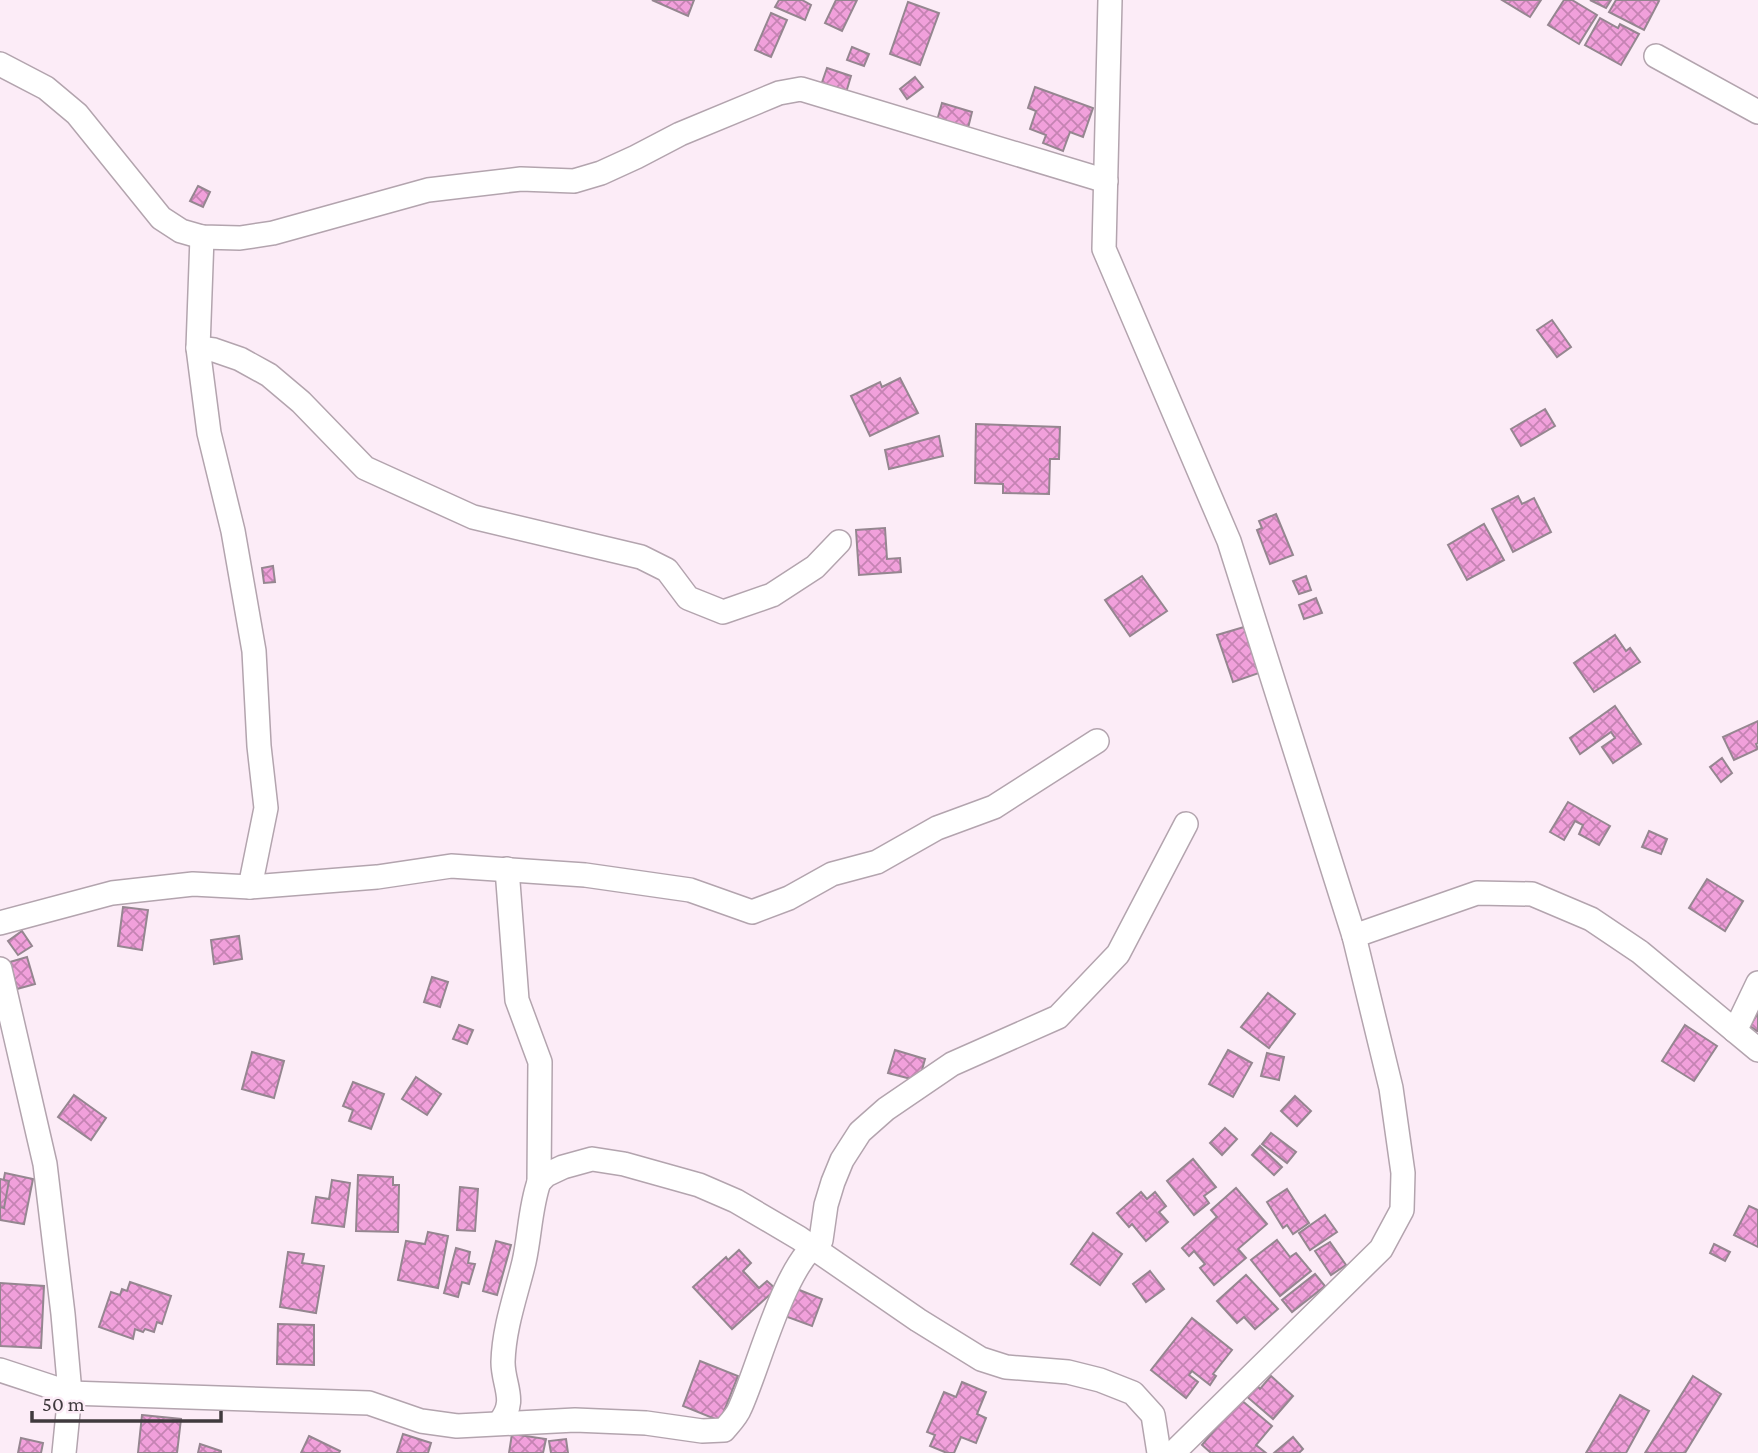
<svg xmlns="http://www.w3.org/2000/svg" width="1758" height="1453" viewBox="0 0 1758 1453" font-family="'Crimson Pro',serif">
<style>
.building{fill:url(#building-cross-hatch);stroke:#958690;stroke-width:2}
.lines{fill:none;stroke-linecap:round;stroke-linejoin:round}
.minor-casing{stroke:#b3a4ae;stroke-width:26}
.minor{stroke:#fff;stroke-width:23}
</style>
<defs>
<pattern id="building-cross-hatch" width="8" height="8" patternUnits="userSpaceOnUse" patternTransform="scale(1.75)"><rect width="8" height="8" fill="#f1a0db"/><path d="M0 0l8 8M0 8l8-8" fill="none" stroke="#c583b3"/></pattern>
</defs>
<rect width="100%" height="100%" fill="#fcecf7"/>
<g class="building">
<polygon points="652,0 694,0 688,16"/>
<polygon points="779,0 802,0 811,5 805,20 775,7"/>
<polygon points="836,0 857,0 842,31 825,23"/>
<polygon points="1502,0 1541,0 1530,17"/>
<polygon points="1564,0 1572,0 1597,15 1579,44 1548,25"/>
<polygon points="1590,0 1611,0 1606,8"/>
<polygon points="1616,0 1657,0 1659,1 1644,30 1609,12"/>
<polygon points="908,2 939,13 920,65 890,54"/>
<polygon points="771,13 787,20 771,57 755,50"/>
<polygon points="1600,18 1618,28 1620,24 1639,34 1621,65 1585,45"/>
<polygon points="852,47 869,54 864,66 847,60"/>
<polygon points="827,68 851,76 845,96 820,88"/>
<polygon points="915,77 923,87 907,99 900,89"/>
<polygon points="1035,87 1093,108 1083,137 1070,132 1063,151 1043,143 1046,135 1030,129 1036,111 1028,108"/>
<polygon points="942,103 972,112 967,132 936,124"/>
<polygon points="198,186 210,192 203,207 190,201"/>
<polygon points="1552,320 1571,347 1557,357 1537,330"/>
<polygon points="900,378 918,413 870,436 851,396 880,382 882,387"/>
<polygon points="1545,409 1555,426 1521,446 1511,429"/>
<polygon points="976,424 1060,427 1059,459 1050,459 1049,494 1003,493 1003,484 975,483"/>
<polygon points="939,436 943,456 889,469 885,450"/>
<polygon points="1518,496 1522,504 1534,498 1551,532 1513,552 1492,509"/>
<polygon points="1276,514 1293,555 1270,564 1257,530 1262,528 1259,521"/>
<polygon points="1484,524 1504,560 1467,580 1448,545"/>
<polygon points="885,528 887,559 900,558 901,572 859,575 856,530"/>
<polygon points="273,566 275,582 264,583 262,568"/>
<polygon points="1142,576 1167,611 1130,636 1105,600"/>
<polygon points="1306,576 1311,590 1299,594 1293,581"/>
<polygon points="1316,598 1322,613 1304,619 1299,605"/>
<polygon points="1244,627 1259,673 1233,682 1217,635"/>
<polygon points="1615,635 1626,651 1630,648 1640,662 1594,692 1574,663"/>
<polygon points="1615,706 1641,744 1613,763 1602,747 1615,738 1611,732 1580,754 1570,738"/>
<polygon points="1758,721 1758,743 1756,744 1758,749 1734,760 1723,737"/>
<polygon points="1722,758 1732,773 1721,782 1710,767"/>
<polygon points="1568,802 1610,826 1599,845 1579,834 1583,825 1575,821 1564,840 1550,832"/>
<polygon points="1649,831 1667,839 1661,854 1642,847"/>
<polygon points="1707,879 1743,901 1725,931 1689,908"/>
<polygon points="123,907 148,910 142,950 118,946"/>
<polygon points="22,931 32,946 18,955 8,941"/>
<polygon points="239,936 242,959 214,964 211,940"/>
<polygon points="27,957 35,984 17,989 10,962"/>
<polygon points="432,977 448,982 440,1007 424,1002"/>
<polygon points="1268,993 1295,1014 1269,1048 1241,1027"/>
<polygon points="1758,1013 1758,1031 1757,1031 1750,1026"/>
<polygon points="459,1025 473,1030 467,1044 453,1039"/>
<polygon points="1685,1025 1717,1046 1694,1081 1662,1061"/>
<polygon points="895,1050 925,1059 919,1081 888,1073"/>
<polygon points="1228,1050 1252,1063 1233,1097 1209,1084"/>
<polygon points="252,1052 284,1061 274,1098 242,1089"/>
<polygon points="1267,1053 1284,1057 1279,1080 1261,1076"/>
<polygon points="416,1077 441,1094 427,1115 402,1099"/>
<polygon points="353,1082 384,1094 371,1129 349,1121 353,1110 343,1106"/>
<polygon points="74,1095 106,1118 91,1140 58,1117"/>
<polygon points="1295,1096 1311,1111 1297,1126 1281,1111"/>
<polygon points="1225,1128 1237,1139 1222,1155 1210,1143"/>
<polygon points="1271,1133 1296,1152 1287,1163 1262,1144"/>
<polygon points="1260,1146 1282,1167 1274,1175 1252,1155"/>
<polygon points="1193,1159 1216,1187 1204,1196 1209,1203 1194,1215 1167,1181"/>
<polygon points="5,1173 33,1179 24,1224 0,1220 0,1199"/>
<polygon points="358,1175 393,1177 393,1185 399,1185 398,1232 356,1231"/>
<polygon points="0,1179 9,1181 4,1208 0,1207"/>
<polygon points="332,1180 350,1183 344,1227 312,1223 316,1197 329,1199"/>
<polygon points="460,1187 478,1189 475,1231 457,1230"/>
<polygon points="1236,1188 1267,1224 1238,1249 1246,1258 1214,1285 1200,1268 1205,1264 1194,1251 1189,1256 1182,1248 1217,1217 1211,1210"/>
<polygon points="1287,1189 1309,1223 1293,1234 1287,1225 1283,1228 1267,1202"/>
<polygon points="1141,1192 1147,1199 1155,1192 1166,1206 1159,1212 1168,1222 1146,1241 1132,1224 1129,1227 1117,1213"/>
<polygon points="1749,1206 1758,1210 1758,1247 1734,1235"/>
<polygon points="1325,1215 1337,1232 1310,1250 1299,1233"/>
<polygon points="428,1232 448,1236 438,1288 398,1280 406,1241 425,1244"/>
<polygon points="1093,1233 1122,1254 1100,1285 1071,1264"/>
<polygon points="1277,1240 1290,1257 1296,1253 1311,1271 1280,1296 1251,1260"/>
<polygon points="496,1241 511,1245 497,1295 483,1291"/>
<polygon points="1330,1242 1346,1265 1331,1275 1315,1251"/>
<polygon points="1714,1244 1730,1252 1725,1261 1710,1253"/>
<polygon points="456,1248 470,1252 468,1263 475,1264 469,1284 462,1282 458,1297 444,1293"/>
<polygon points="739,1250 751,1263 743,1271 759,1288 767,1281 776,1289 732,1329 693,1287 726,1257 728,1260"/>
<polygon points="288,1252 304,1254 302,1263 324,1266 316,1313 280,1307"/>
<polygon points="1150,1271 1164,1289 1146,1302 1133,1284"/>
<polygon points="1315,1274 1325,1286 1292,1312 1282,1300"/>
<polygon points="1246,1275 1278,1309 1255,1329 1244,1317 1237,1323 1217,1301"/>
<polygon points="130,1282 171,1296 162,1324 157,1322 154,1332 145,1329 143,1332 135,1329 133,1339 99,1327 111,1292 120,1295 122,1289 127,1291"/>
<polygon points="0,1283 44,1286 41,1348 0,1346"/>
<polygon points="792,1287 822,1299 812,1326 782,1315"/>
<polygon points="1192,1318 1232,1350 1213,1374 1216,1376 1210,1385 1192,1371 1189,1375 1198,1382 1186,1398 1151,1370"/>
<polygon points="278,1324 314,1325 314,1365 277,1364"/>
<polygon points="700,1361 738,1376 720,1421 683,1406"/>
<polygon points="1271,1376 1293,1396 1273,1419 1245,1395 1255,1383 1260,1389"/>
<polygon points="1693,1376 1721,1394 1685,1453 1645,1453"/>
<polygon points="962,1382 986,1392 977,1414 986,1418 976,1443 961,1437 954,1453 947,1453 930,1446 935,1435 927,1432 944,1392 956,1397"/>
<polygon points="1620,1395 1649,1411 1626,1453 1586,1453"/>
<polygon points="1240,1399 1272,1426 1256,1445 1266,1453 1211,1453 1202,1445"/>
<polygon points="142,1415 181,1419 177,1453 138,1453"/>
<polygon points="403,1434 431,1443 428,1453 397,1453"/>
<polygon points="512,1434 546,1439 543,1453 509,1453"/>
<polygon points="309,1436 340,1451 339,1453 301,1453"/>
<polygon points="1293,1437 1303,1449 1299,1453 1274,1453"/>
<polygon points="21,1438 43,1443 41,1453 18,1453"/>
<polygon points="566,1439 568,1453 551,1453 549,1441"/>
<polygon points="200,1444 221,1451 221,1453 198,1453"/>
</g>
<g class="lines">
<g class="minor-casing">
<g id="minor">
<polyline points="1110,0 1104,249 1229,541 1354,936 1391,1088 1403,1173 1402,1210 1381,1249 1173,1453"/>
<polyline points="1656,56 1758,112"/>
<polyline points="0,64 46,88 77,114 161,218 181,231 202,237 240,238 273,233 428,190 521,179 574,181 601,173 636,157 680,134 779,93 801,89 1106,181"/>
<polyline points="202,237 198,348 209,433 233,531 254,651 259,746 266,808 250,887"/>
<polyline points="198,348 214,350 240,359 269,375 301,402 365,468 473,517 641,557 667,570 688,598 723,612 772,595 815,567 839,542"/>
<polyline points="0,923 112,893 193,884 250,887 377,877 451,866 585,875 690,890 752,912 789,898 832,874 877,862 937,828 994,807 1097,741"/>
<polyline points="1354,936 1477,893 1532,894 1591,919 1640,952 1758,1050"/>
<polyline points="0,969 45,1164 63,1314 70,1393 64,1453"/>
<polyline points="1735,1031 1758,983"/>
<polyline points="539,1182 546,1175 563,1167 592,1159 624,1164 699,1185 736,1201 799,1238 918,1320 981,1359 1006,1367 1068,1372 1100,1380 1133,1393 1153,1415 1159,1453"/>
<path d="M0,1370L70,1393L369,1403L421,1421L457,1426L575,1420L646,1423L702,1431L724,1430C730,1423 737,1416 740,1408C759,1367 784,1264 821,1240L826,1205L833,1182L842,1160L860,1132L886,1109L952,1064L1058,1017L1118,954L1186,824"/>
<path d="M499,1423C518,1401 503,1386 503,1362C504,1327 516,1295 524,1262C530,1235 530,1208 539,1182L540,1062L517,1000L507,869"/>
</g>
</g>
<use href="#minor" class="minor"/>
</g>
<path d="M32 1411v10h189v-10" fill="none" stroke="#403a3e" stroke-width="3.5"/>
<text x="42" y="1411" font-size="21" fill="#403a3e" stroke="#fcecf7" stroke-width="5" paint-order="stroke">50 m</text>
</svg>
